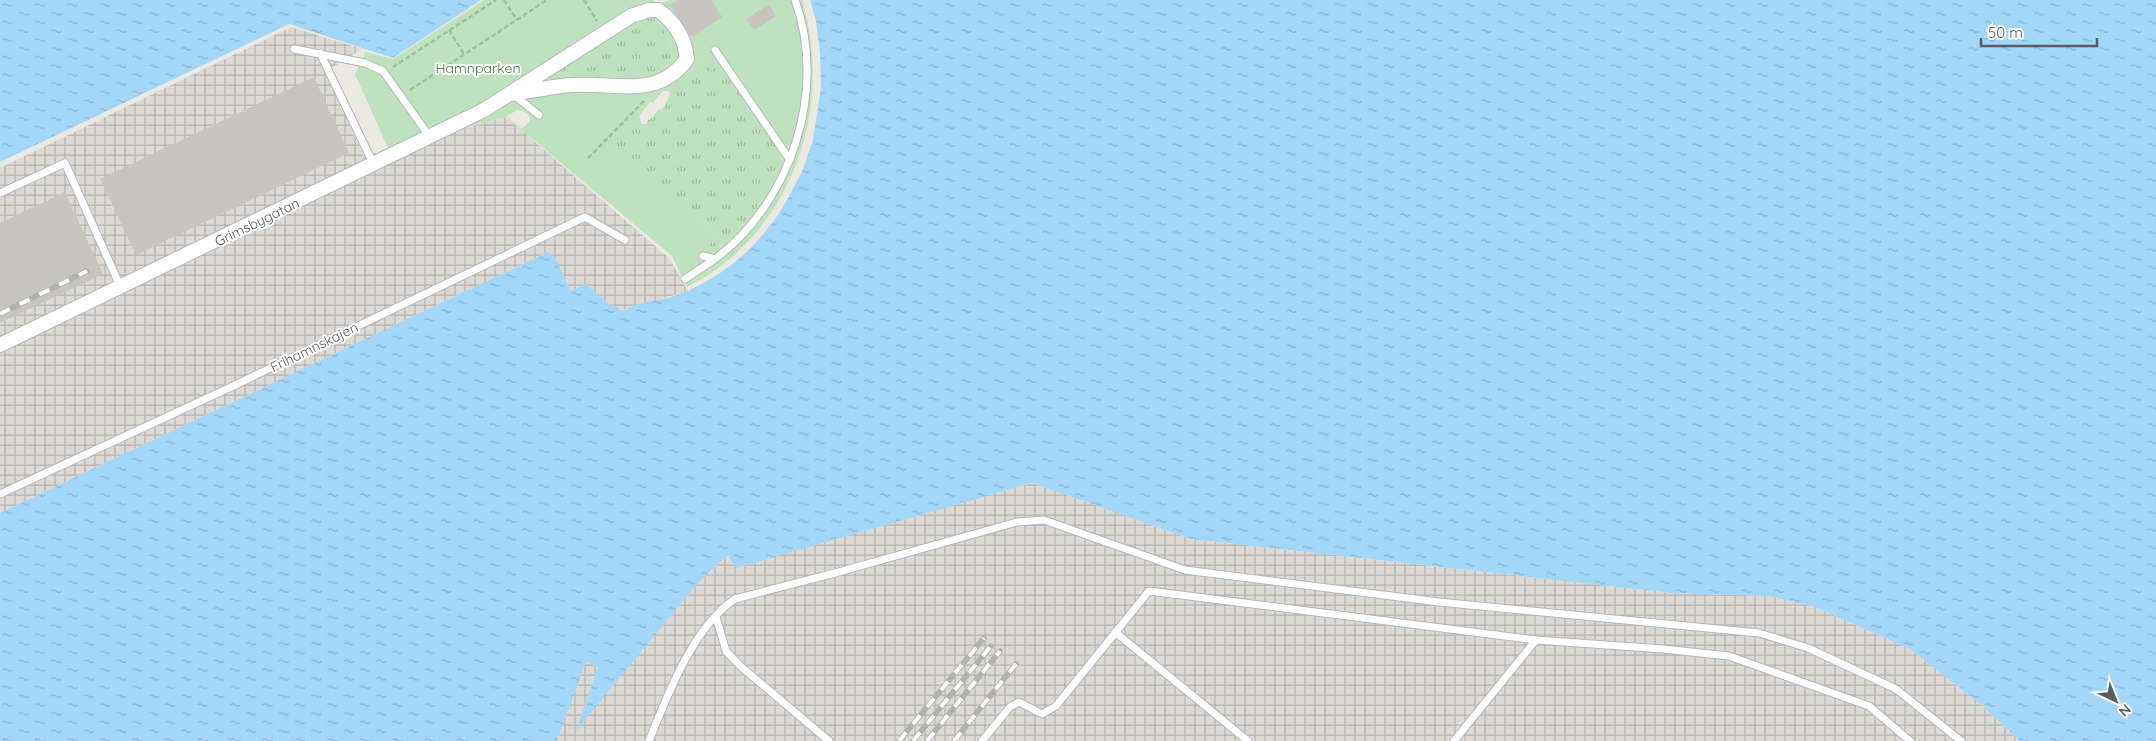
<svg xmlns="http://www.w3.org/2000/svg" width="2156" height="741" viewBox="0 0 2156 741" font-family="Quicksand,sans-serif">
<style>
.industrial{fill:url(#industrial-grid)}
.grass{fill:url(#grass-tufts);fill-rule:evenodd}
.park{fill:#bfe2be;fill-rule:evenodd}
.water{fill:url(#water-ripples)}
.pier{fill:#ebe9e1}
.building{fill:#c8c5c0}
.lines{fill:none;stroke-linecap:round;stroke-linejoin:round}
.lane-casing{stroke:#b3b7bb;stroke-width:9}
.street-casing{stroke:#b3b7bb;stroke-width:16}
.path{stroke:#98c2a2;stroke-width:2.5;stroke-dasharray:5 2.5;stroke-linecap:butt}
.lane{stroke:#fff;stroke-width:7}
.street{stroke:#fff;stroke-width:14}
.rail-casing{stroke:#b0b1b1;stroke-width:5.5}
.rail{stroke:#fff;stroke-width:4;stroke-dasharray:11;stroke-linecap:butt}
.labels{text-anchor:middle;stroke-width:4;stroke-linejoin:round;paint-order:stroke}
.park-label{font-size:14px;fill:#39803a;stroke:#fff}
.street-label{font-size:14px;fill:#595d61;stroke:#fff}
</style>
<defs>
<pattern id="industrial-grid" width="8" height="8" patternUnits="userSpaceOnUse" patternTransform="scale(1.25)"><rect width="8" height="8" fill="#dddad5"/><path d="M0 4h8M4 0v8" fill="none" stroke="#b6b4b0"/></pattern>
<pattern id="grass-tufts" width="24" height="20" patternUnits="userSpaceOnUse" patternTransform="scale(1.25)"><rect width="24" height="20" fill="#bfe2be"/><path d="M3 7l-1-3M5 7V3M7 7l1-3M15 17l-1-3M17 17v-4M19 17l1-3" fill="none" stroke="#9eba9e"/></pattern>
<pattern id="water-ripples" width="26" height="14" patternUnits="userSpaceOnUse" patternTransform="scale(1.25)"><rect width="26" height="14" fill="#a3d7f9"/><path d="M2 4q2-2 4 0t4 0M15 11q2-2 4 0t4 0" fill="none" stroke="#88b2cd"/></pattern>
</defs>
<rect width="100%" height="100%" fill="#ebe9e1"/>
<g class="industrial">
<polygon points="291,27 362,49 325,72 364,156 506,117 669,258 688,291 621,311 612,307 586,284 571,292 555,258 548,252 0,513 0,168"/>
<polygon points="1032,483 1191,539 1672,593 1769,596 1815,607 1910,649 1979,703 2020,741 557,741 586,662 598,666 577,729 697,584 728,555 737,567"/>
</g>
<g class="grass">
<path d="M646,14C656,18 660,24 665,33C684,60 661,76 635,79L558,75L534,81V79L630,19L637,15Z"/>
<path d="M704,61L720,64L782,155C782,158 783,160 783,163C781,182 740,239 722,246C718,248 712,248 707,247L716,236L606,143L657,93ZM663,91H669L670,95L663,109L658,110L651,119L648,120L646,124H642L639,116L650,102L653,103Z"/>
</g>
<path class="park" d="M484,0H653L654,3L659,4L670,0H802C835,109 791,235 687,287L672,256L506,117L388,148L355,74L366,52L393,59ZM646,14C656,18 660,24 665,33C684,60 661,76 635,79L558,75L550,76ZM704,61L711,71L721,65L782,155C782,157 783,160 783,163C781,182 740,238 723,246C718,248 712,248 708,247L716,236L607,143L657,93ZM518,110L526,113L530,117V121L522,129L506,116Z"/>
<g class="water">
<polygon points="0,0 481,0 393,58 289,24 0,162"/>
<path d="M810,0H2156V741H2020L1979,703L1910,649L1815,607L1769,596L1672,593L1191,539L1032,483L736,568L728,555L697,584L576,731L598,667L586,662L557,741H0V513L548,252L555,258L571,291L586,284L612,307L614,305L621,311C626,311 627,309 631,307C642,302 656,301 668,298C791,259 844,118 810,0Z"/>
</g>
<polygon class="pier" points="807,0 810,0 816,21 820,53 821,87 813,140 802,172 779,213 751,247 732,264 688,291 687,289 730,262 762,232 785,198 799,171 810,140 818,87 818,53 813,22"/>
<g class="building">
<polygon points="678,0 711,0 722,17 691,37 670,5"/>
<polygon points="769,4 776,16 754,30 746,19"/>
<polygon points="314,77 349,153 136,255 100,179"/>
<polygon points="65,192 103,274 0,323 0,223"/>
</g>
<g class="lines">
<g class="lane-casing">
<g id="lane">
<polyline points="294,49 365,63 383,71 430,137"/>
<polyline points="715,50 790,160"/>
<polyline points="320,53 374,165"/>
<polyline points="514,95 539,115"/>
<polyline points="0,193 65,163 121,288"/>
<path d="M703,256L715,259C791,202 828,91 795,0"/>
<polyline points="685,279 715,259"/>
<polyline points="0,494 231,387 585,217 625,240"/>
<polyline points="716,617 726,651 739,665 829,741"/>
<polyline points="1115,632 1248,741"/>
<path d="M649,741C667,696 693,627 735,599L835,573L1017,522L1044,520L1185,570L1439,602L1759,633L1808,648L1896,689L1961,741"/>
<polyline points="982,741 1010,707 1019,702 1042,714 1056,706 1149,591 1536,640 1663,649 1729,656 1869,706 1910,741"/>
<polyline points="1454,741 1536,640"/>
</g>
</g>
<g class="street-casing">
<path id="street" d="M0,345L484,110L631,16L649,10H658C675,22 685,38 687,59C657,100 616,82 573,85C553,86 532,91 512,94"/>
</g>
<g class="path">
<polyline points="504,0 517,20"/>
<polyline points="584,0 597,21"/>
<polyline points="449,30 464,54"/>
<polyline points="393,67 496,0"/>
<polyline points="410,90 547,0"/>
<polyline points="588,158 645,100"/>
</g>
<use href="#lane" class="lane"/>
<use href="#street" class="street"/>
<g class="rail-casing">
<g id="rail">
<polyline points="0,314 87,271"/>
<polyline points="899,741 984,638"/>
<polyline points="913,741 991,646"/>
<polyline points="927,741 1000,651"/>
<polyline points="954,741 1016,664"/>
</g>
</g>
<use href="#rail" class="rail"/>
</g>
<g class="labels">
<g class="park-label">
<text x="478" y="73">Hamnparken</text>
</g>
<g class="street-label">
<text transform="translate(257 222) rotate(-26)" y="5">Grimsbygatan</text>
<text transform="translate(314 347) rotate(-26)" y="5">Frihamnskajen</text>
</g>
</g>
<g transform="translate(2116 701) rotate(137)" stroke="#ffffff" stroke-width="4" paint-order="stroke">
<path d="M0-4L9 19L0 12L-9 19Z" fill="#595d61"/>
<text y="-8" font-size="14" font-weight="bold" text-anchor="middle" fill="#595d61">N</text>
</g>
<path d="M1981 38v8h116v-8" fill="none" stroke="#595d61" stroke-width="2.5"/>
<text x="1988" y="38" font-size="15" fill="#595d61" stroke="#ffffff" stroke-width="4" paint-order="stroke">50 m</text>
</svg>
